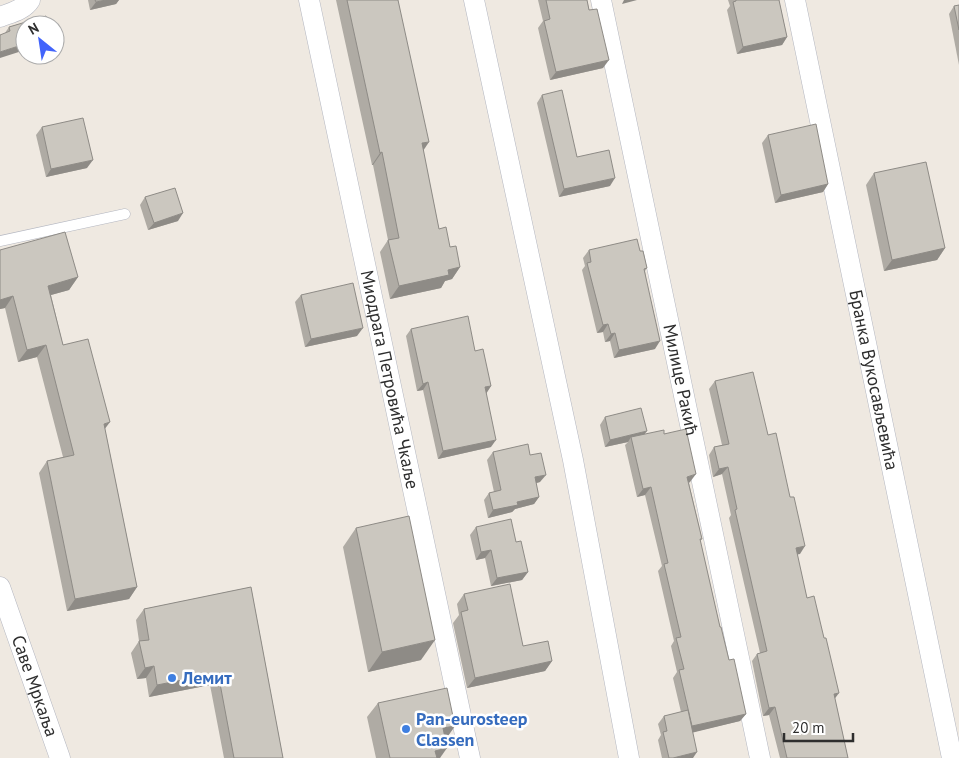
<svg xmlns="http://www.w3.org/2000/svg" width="959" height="758" viewBox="0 0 959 758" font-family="'PT Sans',sans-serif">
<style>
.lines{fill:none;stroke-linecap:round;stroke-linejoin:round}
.service-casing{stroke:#b4b7c1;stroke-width:11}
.minor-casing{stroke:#b4b7c1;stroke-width:21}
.service{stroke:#fff;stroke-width:10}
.minor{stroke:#fff;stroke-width:20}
.wall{fill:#afaba4}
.shaded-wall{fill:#8e8b86}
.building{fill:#cbc7bf;stroke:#8e8b86}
.shop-dot{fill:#3f7fe0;stroke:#fff;stroke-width:2}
.labels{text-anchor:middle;stroke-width:5;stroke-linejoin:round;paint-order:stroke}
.street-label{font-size:18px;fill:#2e2e2e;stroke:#fff}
.shop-label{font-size:18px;font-weight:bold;fill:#366cbe;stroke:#fff;text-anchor:start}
</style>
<rect width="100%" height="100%" fill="#efe9e1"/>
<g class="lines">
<g class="service-casing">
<polyline id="service" points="0,241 125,214"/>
</g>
<g class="minor-casing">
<g id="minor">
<path id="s1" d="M309,0L470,758"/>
<polyline points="474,0 573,460 629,758"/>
<path id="s2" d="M601,0L760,758"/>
<path id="s3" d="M795,0L952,758"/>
<path d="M0,17C10,13 24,10 30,0"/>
<path id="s4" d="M0,587L60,758"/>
</g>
</g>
<use href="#service" class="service"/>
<use href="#minor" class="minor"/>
</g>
<g class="wall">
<polygon points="88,0 119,0 116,4 90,10"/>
<polygon points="336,0 398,0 423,150 439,229 450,247 460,267 452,279 445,281 441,288 390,299 380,252 388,240 373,165 372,165"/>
<polygon points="538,0 587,0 603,68 550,80 538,28 543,21"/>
<polygon points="728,0 779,0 787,37 782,45 737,54 727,10 730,6"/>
<polygon points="959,5 959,65 949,14 954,6"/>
<polygon points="46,16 5,33 9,27"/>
<polygon points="542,95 577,157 610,186 559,197 537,103"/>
<polygon points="42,127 87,168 46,177 36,135"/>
<polygon points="768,135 828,184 823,192 775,203 762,143"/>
<polygon points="874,173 945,248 937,260 884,271 866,185"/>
<polygon points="145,197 178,221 148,230 140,205"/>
<polygon points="0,250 78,277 69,290 51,295 63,345 105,429 137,587 129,599 67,611 39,473 47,461 63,457 37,357 18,362 5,308 0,309"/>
<polygon points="589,250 640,251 647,268 645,271 655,349 614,358 610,341 605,342 603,332 597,333 582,270 585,266 583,258"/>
<polygon points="301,295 357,336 305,347 295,302"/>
<polygon points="411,329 475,351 491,386 486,393 491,447 438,459 423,390 417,391 406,336"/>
<polygon points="715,381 768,435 800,554 797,554 807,598 835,699 848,758 780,758 769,715 763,716 752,661 757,654 760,653 729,518 731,515 722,474 713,477 709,455 714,447 722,445 709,389"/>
<polygon points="605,417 644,434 664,434 690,482 689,483 702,539 700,541 720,627 729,660 746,714 740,721 693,732 693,758 662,758 658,740 661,735 658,724 664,716 681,712 673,678 677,672 671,646 674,641 658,571 662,566 645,495 637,497 625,445 628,442 605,447 600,425"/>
<polygon points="493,452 530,455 540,482 536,483 539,497 534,504 515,509 512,512 488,518 484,500 489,493 494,492 487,460"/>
<polygon points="476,527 516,542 528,572 522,580 491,586 485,558 476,560 470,535"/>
<polygon points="356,528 421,660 368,672 343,547"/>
<polygon points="251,587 283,758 224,758 210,685 149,697 146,678 137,679 131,653 139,641 136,620 144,609"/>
<polygon points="464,594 523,646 552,661 545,671 467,688 453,623 459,615 457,604"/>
<polygon points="378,703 455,726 445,740 440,758 376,758 367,717"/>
</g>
<g class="shaded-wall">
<polygon points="106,0 119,0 116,4 90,10 96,2"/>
<polygon points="624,0 637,0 622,4"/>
<polygon points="787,37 782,45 737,54 743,47"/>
<polygon points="25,44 25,50 0,58 0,52"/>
<polygon points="609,60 603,68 550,80 556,72"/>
<polygon points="429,142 421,154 422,143"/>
<polygon points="382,152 373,165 372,165 380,153"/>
<polygon points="93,160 87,168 46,177 51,169"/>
<polygon points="615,178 610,186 559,197 564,189"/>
<polygon points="828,184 823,192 775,203 781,195"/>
<polygon points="183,213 178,221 148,230 154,223"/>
<polygon points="945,248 937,260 884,271 892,260"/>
<polygon points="460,267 452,279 445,281 441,288 390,299 399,286 448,270"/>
<polygon points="78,277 69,290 40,298 48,286"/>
<polygon points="13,296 5,308 0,309 0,300"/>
<polygon points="608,324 603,332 597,333 603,325"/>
<polygon points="363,328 357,336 305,347 311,339"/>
<polygon points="615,333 610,341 605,342 611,334"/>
<polygon points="660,341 655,349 614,358 619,350"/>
<polygon points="46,345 37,357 18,362 27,350"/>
<polygon points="428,382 423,390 417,391 423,384"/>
<polygon points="491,386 486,394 485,387"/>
<polygon points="110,422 101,434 104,424"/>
<polygon points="647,431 641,439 631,437 628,442 605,447 610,440"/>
<polygon points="496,440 491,447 438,459 443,451"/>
<polygon points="728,467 722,474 713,477 719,469"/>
<polygon points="696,474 690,482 682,484 687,477"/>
<polygon points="546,475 540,482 529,485 535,477"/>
<polygon points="651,487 645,495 637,497 643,489"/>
<polygon points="539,497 534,504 515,509 512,512 488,518 493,510 517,502"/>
<polygon points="805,546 800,554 790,556 796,548"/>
<polygon points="491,550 485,558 476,560 481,552"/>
<polygon points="528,572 522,580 491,586 497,578"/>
<polygon points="137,587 129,599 67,611 75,599"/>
<polygon points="435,640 421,660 368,672 382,652"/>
<polygon points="552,661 545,671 467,688 475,678"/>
<polygon points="154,666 146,678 137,679 145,668"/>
<polygon points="218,673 210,685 149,697 157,685"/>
<polygon points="839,693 833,701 834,694"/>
<polygon points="775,707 769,715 763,716 769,708"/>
<polygon points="746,714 740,721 687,734 692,726"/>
<polygon points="455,726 445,740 443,728"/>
<polygon points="447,748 440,758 430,758 435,751"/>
<polygon points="697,752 693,758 673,758"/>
</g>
<g class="building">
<polygon points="95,0 106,0 96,2"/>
<polygon points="347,0 398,0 429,142 422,143 439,229 446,227 450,247 456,246 460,267 448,270 449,275 399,286 388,240 399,238 382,152 380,153"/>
<polygon points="546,0 587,0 589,10 597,9 609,60 556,72 544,21 550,19"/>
<polygon points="736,0 779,0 787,37 743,47 733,2 736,1"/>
<polygon points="959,5 959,30 954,6"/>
<polygon points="46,16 49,25 25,25 25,44 0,52 0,35 10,31 9,27"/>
<polygon points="562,90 577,157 609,150 615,178 564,189 542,95"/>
<polygon points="83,118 93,160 51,169 42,127"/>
<polygon points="816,124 828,184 781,195 768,135"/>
<polygon points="926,162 945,248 892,260 874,173"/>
<polygon points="175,188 183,213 154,223 145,197"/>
<polygon points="65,232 78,277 48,286 63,345 88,339 110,422 104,424 137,587 75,599 47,461 74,455 46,345 27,350 13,296 0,300 0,250"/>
<polygon points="637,239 640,251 643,251 647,268 644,269 660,341 619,350 615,333 611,334 608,324 603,325 587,263 591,262 589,250"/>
<polygon points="353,283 363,328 311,339 301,295"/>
<polygon points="468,316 475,351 483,349 491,386 485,387 496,440 443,451 428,382 423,384 411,329"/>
<polygon points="753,372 768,435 776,433 790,497 794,497 805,546 796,548 807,598 814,596 824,638 826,638 839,693 834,694 848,758 787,758 775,707 769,708 757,654 767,651 735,510 737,509 728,467 719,469 714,447 729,444 715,381"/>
<polygon points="641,408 647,431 610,440 605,417"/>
<polygon points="686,429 696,474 687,477 702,539 700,539 720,627 721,627 729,660 734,659 746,714 692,726 679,670 684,669 676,638 681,637 664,564 668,563 651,487 643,489 631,437 664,430 664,434"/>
<polygon points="528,444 530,455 541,453 546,475 535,477 539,497 517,502 518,505 493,510 489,493 501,490 493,452"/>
<polygon points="409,516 435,640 382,652 356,528"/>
<polygon points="511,519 516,542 521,541 528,572 497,578 491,550 481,552 476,527"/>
<polygon points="510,584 523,646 548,641 552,661 475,678 461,612 468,610 464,594"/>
<polygon points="251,587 283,758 234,758 218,673 157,685 154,666 145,668 139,641 149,640 144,609"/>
<polygon points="447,688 455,726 443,728 447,748 435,751 437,758 390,758 378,703"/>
<polygon points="688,710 697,752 673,758 669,758 663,732 667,731 664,716"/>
</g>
<g class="shop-dot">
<circle cx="172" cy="678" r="5"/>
<circle cx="406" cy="729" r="5"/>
</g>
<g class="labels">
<g class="street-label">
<text dy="6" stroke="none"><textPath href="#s1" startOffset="388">Миодрага Петровића Чкаље</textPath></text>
<text dy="6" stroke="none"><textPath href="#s2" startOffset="388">Милице Ракић</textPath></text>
<text dy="6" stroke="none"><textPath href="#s3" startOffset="388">Бранка Вукосављевића</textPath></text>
<text dy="6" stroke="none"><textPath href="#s4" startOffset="105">Саве Мркаља</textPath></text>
</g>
<g class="shop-label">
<text x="182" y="684">Лемит</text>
<text x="416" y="725">Pan-eurosteep<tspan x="416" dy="21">Classen</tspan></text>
</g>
</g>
<g transform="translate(40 40) rotate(330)"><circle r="24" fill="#ffffff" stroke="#ababab"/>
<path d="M0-4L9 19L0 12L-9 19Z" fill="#4264fb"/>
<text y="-8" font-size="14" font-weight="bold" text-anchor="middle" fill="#2e2e2e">N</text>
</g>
<path d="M784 733v8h69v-8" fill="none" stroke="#2e2e2e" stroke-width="2.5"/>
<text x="792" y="733" font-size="15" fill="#2e2e2e" stroke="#ffffff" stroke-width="4" paint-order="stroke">20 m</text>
</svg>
